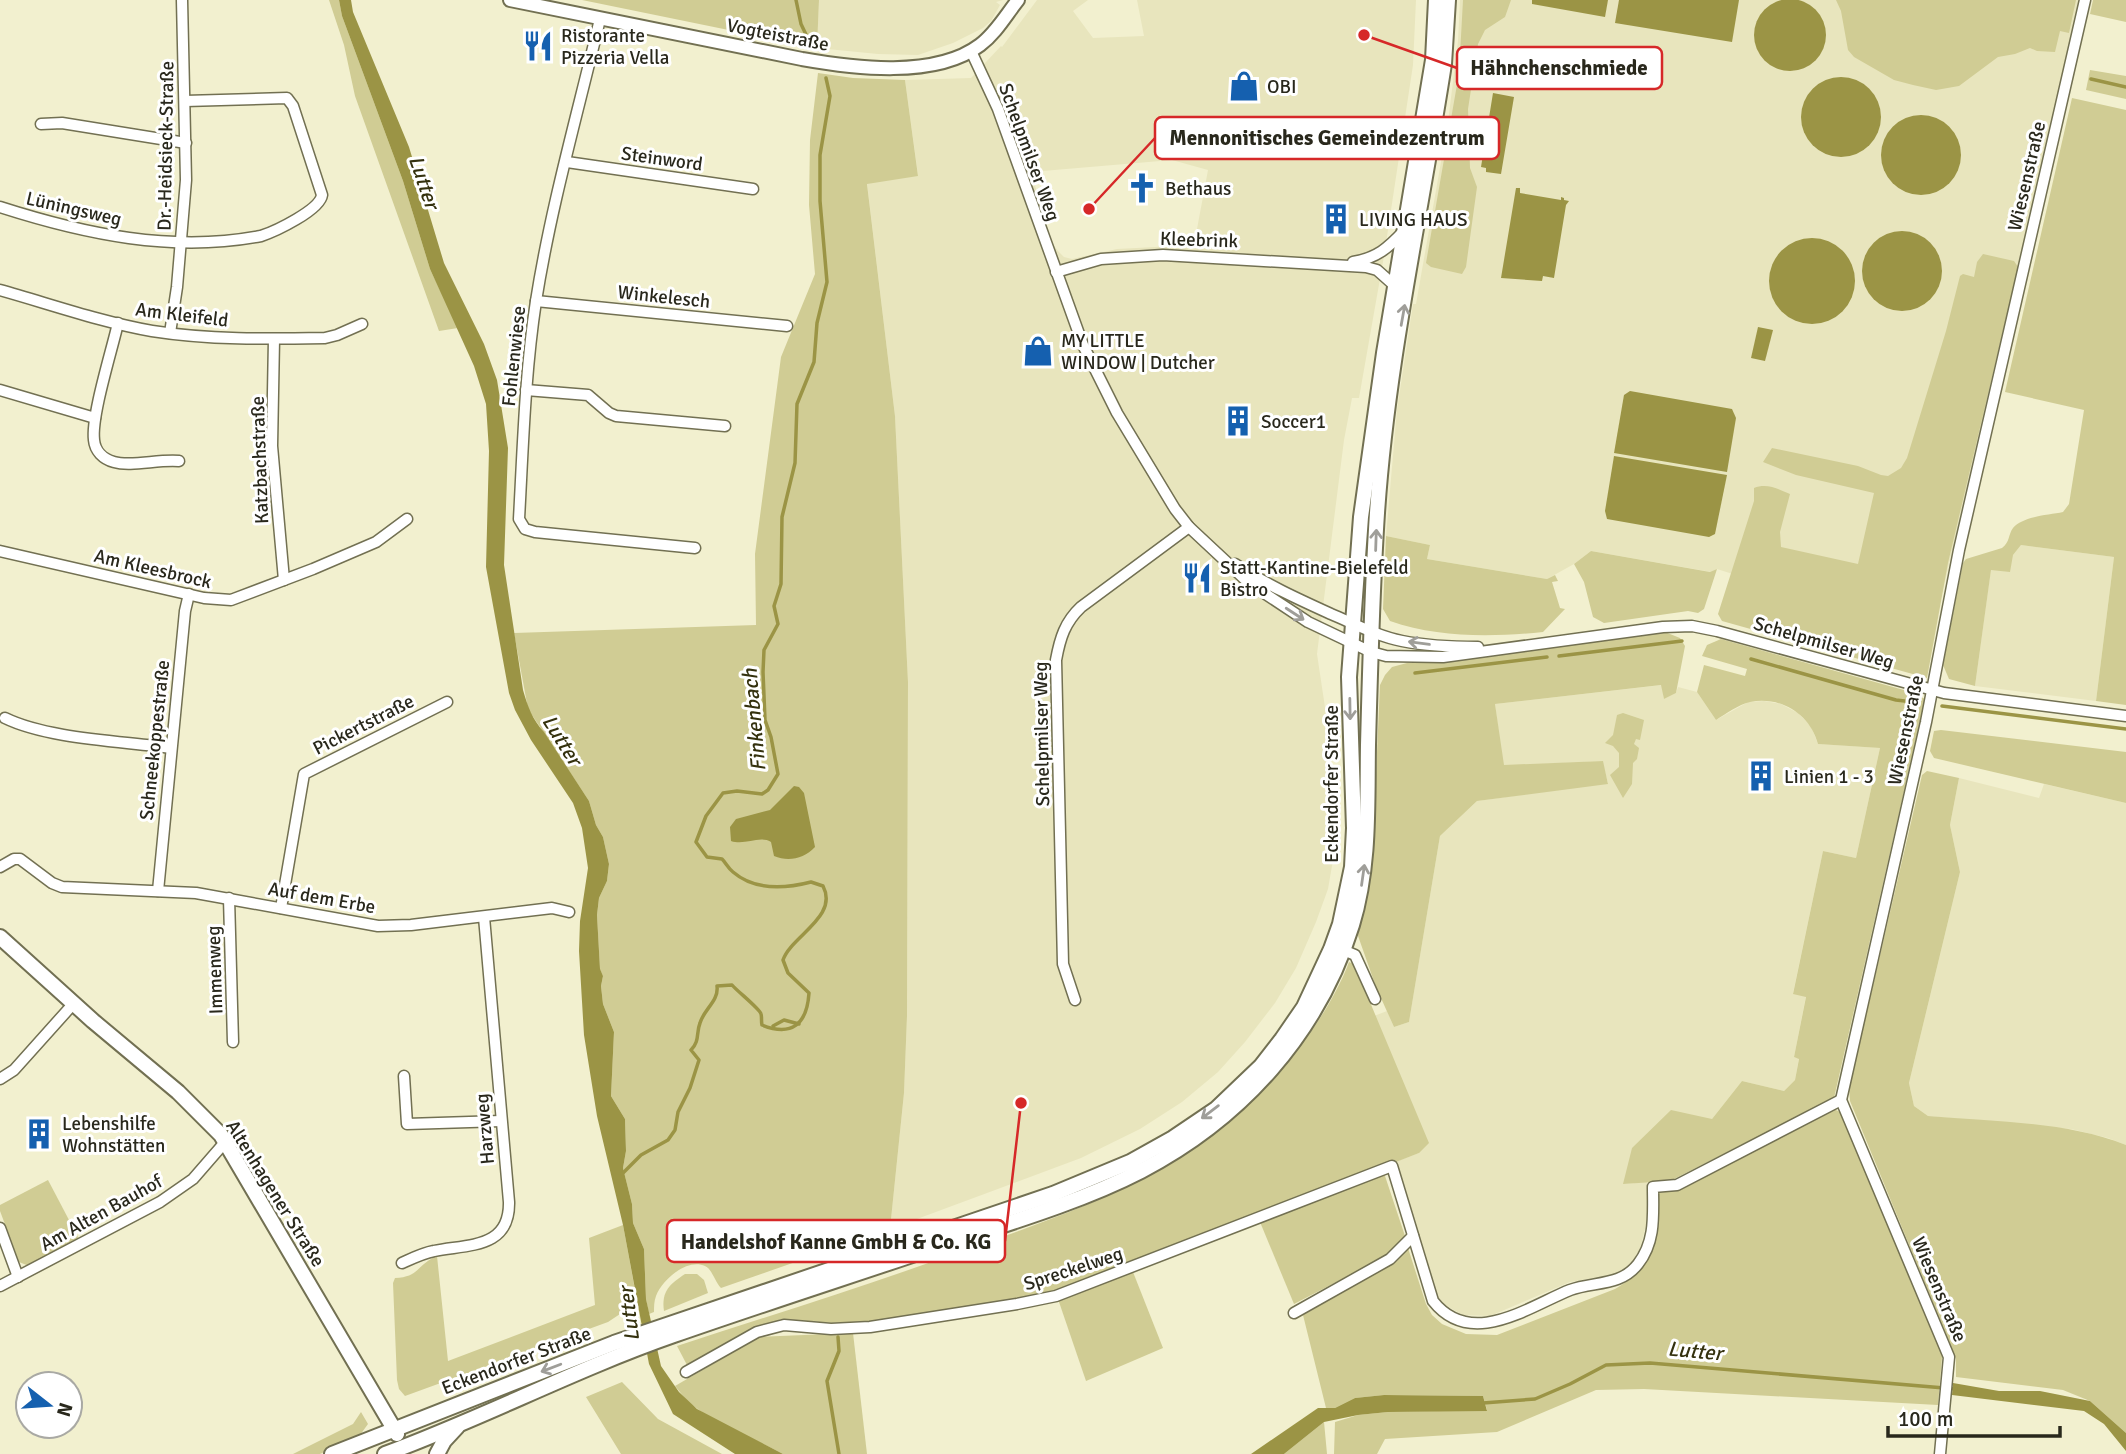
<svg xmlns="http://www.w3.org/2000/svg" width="2126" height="1454" viewBox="0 0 2126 1454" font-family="Signika,sans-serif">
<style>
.built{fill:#e8e5bd;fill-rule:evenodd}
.green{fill:#d0cc94}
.water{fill:#9b9445}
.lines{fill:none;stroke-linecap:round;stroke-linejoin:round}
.stream{stroke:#9b9445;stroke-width:3.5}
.minor-casing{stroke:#727052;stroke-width:13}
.tertiary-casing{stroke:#727052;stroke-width:16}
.secondary-casing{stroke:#727052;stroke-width:18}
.minor{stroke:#fff;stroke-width:10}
.tertiary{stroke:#fff;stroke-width:12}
.secondary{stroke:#fff;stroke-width:14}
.oneway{stroke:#9f9e99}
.labels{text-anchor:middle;stroke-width:6;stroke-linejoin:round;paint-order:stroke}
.street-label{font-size:19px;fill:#29281c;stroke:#fff}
.poi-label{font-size:19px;fill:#29281c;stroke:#fff;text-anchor:start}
.water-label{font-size:21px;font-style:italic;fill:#34310e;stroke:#fff}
.leader{fill:none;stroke:#d62828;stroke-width:2.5}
.callout-dot{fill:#d62828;stroke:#fff;stroke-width:2.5}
.callout{fill:#fff;stroke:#d62828;stroke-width:2.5}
.callout-label{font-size:21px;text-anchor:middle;font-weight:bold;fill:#29281c}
</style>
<rect width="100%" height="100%" fill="#f2f0cf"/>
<g class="built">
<polygon points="819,0 1003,0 996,2 1000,5 991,21 983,28 953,43 918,55 878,54 817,48"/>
<path d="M1037,0H1088L1073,11L1093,38L1144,36L1137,0H1416L1413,65L1384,256L1359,398H1352L1344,440L1317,654L1326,714L1335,822L1333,860L1328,889L1316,922L1296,968L1275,1003L1245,1042L1218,1072L1182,1102L1140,1129L1081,1158L890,1229L904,1093L907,1016L908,682L895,416L867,183L918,175L905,80L971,78L1001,46L1002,47ZM1172,160L1208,170L1194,245L1117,249L1072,259L1064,257L1058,251L1052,243L1031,172Z"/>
<polygon points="1460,0 2080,0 1938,611 1745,578 1717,569 1711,572 1591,551 1574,564 1547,579 1427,559 1430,545 1386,536 1397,410 1413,304 1416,304 1448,122 1458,41"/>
<polygon points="2021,545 2114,557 2096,701 1975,686 1991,569 2013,555"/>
<polygon points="1662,685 1664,699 1676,693 1678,687 1697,692 1716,720 1748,702 1764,701 1781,704 1798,713 1811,726 1818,744 1880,748 1856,858 1823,851 1793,993 1806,996 1794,1057 1799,1058 1795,1080 1784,1091 1742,1081 1712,1119 1624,1184 1647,1182 1647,1221 1640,1249 1632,1262 1621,1271 1613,1275 1570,1282 1490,1316 1463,1315 1443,1304 1437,1296 1395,1162 1419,1153 1374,1016 1387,1011 1394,1027 1409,1022 1440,836 1477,801 1608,783 1602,761 1503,766 1495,704"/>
<polygon points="1959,778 2039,798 2044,784 2126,803 2126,1145 2108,1138 2071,1129 1928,1116 1914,1106 1909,1083 1960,872 1950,825"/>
</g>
<g class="green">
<polygon points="329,0 339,0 342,16 403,181 430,269 458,328 439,331 355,96 344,45"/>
<polygon points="582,0 819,0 817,48"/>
<polygon points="1463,0 1511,0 1505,17 1485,30 1478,44 1468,109 1470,168 1477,187 1466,267 1462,274 1431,267 1426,263 1459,73"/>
<polygon points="1836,0 2076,0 2069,33 2060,31 2055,52 2037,51 2030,48 2015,54 1998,57 1959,86 1936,90 1913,85 1894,80 1854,57 1848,50 1841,11"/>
<polygon points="2093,0 2126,0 2126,22 2090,14"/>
<polygon points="2090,70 2126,76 2126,99 2086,90"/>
<path d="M818,73L853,78L905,80L918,176L867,184L895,416L908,682L907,1016L904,1093L890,1229L721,1288C715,1282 712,1269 705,1266C687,1258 662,1280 656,1296C654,1301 654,1307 654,1312L649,1314L646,1299L644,1249L633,1223L632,1204L623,1168L626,1151L625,1119L611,1096L614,1032L603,1004L601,986L603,976L600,970L597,915L599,898L607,881L609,864L603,837L596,825L589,801L528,709L514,633L756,625L755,554L781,357L815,274L809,205L810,140Z"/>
<path d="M2072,98L2126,110V705L2096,701L2114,557L2021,545L2013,555L2010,572L1991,570L1975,686L1949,679L1943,665L1963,563L1966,559L2002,548C2010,542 2008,535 2013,528C2023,516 2049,515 2063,512L2069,504L2084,410L2005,392Z"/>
<path d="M1983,254L2014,261L2018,267L1948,563L1927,678L1722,621L1718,614L1754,501V488C1767,483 1778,489 1790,494L1780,532L1781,547L1858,564L1874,493L1796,475L1763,462L1772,448L1858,466L1881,475L1888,476L1901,468L1907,458L1946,331L1960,276L1963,274L1974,277L1977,262Z"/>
<path d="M1386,536L1430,545L1427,559L1547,579L1555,575L1558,581L1552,582L1560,608L1565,609L1543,632C1492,637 1439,638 1390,621L1383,609Z"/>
<polygon points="1591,551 1710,572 1717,569 1704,609 1698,613 1688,611 1604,623 1593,617 1584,582 1574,564"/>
<polygon points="1665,632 1680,638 1685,646 1676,693 1664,699 1661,685 1495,704 1504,765 1603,761 1608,784 1477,801 1440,836 1409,1022 1394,1027 1376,987 1357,933 1369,887 1372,865 1380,685 1385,675 1392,667 1407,663 1448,661"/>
<path d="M1721,639L1911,692L1925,699L1834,1098L1670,1181L1623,1184L1632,1148L1671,1110L1712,1119L1742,1081L1784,1091L1795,1080L1799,1059L1794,1057L1806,997L1793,994L1823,851L1856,858L1880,748L1818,744C1810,714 1781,696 1750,702C1738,705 1727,713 1716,720L1697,692L1704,665L1745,676L1747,669L1702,656L1707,645Z"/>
<polygon points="1623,713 1644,720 1640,740 1636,739 1634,744 1639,748 1637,759 1633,763 1632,784 1623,798 1610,775 1619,767 1619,753 1613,746 1605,743 1613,735 1617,715"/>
<polygon points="1941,730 2126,752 2126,803 1934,758 1930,751 1934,731"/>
<path d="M1927,771L1959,778L1950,825L1960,872L1909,1083L1914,1106L1928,1116C1994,1122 2065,1121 2126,1145V1433L2090,1401L2063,1390L1956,1377V1359L1850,1101L1849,1089L1922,775Z"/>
<path d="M1349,962L1354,964L1429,1143L1419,1153L1063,1292L885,1321L832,1323L781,1319L687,1365L677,1346C769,1316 862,1287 954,1254C1089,1206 1209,1169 1298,1049C1318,1023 1337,994 1349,962Z"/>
<path d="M1834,1109L1842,1113L1938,1336L1942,1357L1938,1405L1644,1389L1596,1390L1497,1432L1385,1439L1377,1454H1334L1335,1422L1358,1415L1388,1412L1487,1410L1483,1396L1384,1395L1355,1398L1335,1408H1326L1303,1315L1397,1261L1408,1248L1426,1304L1432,1315L1442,1324L1466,1334L1497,1335L1615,1289C1659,1263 1655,1238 1658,1192L1680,1190Z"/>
<polygon points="1384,1173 1406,1239 1396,1251 1294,1304 1260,1222"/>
<polygon points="48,1180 79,1239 29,1266 19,1262 0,1211 0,1205"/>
<path d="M623,1225L638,1306L626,1310L608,1322L405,1396L399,1389L397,1380L393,1283L395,1278C420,1277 416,1265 437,1256L448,1361L595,1305L589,1238Z"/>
<polygon points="1133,1272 1163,1348 1086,1381 1058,1299"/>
<path d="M685,1274H697L704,1280L708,1293L664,1311C661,1291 670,1284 685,1274Z"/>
<polygon points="853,1333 867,1454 783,1454 706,1415 688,1402 675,1386 759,1337"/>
<polygon points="622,1382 658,1419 722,1454 621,1454 586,1397"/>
<polygon points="361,1412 368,1424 360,1435 320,1454 293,1454 353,1424"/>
<polygon points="1324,1422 1327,1454 1284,1454"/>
</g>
<g class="water">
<circle cx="1790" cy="35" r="36"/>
<path d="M339,0H351L353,12L409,147L444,263L484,344L497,380L508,448L504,565L523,690C528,707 532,719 544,732L589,801L596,825L603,837L609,864L607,881L599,898L597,915L600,969L603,976L601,986L603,1004L614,1032L611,1096L625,1119L626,1151L623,1168L632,1204L633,1223L644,1249L646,1299L661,1366L679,1392L697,1409L783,1454H735L673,1414L649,1364L623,1225L597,1116L584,1035L579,951L580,921L588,868L582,828L573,803L531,740L515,710L509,693L486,567L489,451L486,404L474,366L430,269L403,181L342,16Z"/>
<polygon points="1532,0 1608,0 1605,17 1532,4"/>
<polygon points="1619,0 1739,0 1732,42 1615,23"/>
<circle cx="1841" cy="117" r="40"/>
<polygon points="1493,93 1514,97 1501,174 1486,172 1486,168 1481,167"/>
<circle cx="1921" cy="155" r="40"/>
<polygon points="1516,188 1520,188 1520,193 1561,200 1561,197 1564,198 1564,200 1569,201 1566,205 1554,278 1543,276 1542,281 1501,278"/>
<circle cx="1902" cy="271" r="40"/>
<circle cx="1812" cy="281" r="43"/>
<polygon points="1758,327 1773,330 1765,361 1751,358"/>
<polygon points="1630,391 1732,409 1736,418 1727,472 1614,453 1624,395"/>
<polygon points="1614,456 1727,475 1715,534 1709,537 1607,519 1605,511"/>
<path d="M794,786L799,787L804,793L815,847C804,859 788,862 774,856L771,842C759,835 745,846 731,841L730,827L736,819L770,810Z"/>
<polygon points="1953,1383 1999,1391 2040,1391 2090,1401 2126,1433 2126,1451 2104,1424 2084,1411 1952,1395"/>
<polygon points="1384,1395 1483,1396 1487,1411 1388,1412 1358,1415 1324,1422 1284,1454 1251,1454 1318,1408 1335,1408 1355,1398"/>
</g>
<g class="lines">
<g class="stream">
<polyline points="796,0 801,24 810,43"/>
<polyline points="2091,79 2126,87"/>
<polyline points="1559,656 1682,641"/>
<polyline points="1751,659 1896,700 1913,702"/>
<polyline points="1415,673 1547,657"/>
<polyline points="1942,706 2126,729"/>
<polyline points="773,1026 784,1020 799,1024"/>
<path d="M622,1174L641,1155L668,1140L675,1130L678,1112L690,1088L699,1060L691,1050C700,1041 696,1033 700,1023C704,1009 719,1001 717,986L732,985C737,991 760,1009 761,1014C762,1017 761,1021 762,1025C792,1037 807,1024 809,993L788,973L783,960C791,936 839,917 823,886L811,882C784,889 755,891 733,872C728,868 726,863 722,859L707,857L696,842L706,816L723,793L737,791L762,794L768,790L778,774L771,737L765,720L763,672L764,650L778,624L774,606L781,584L782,517L795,463L797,404L814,362L817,323L827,282L820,201V155L830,96L826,78"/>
<polyline points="838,1337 839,1351 827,1381 839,1454"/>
<polyline points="1483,1403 1535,1399 1570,1384 1606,1365 1650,1363 1956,1389"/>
</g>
<g class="minor-casing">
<g id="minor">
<path d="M600,19C578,112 551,206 536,301C525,373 523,446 519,519L525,529L535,532L695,548"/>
<polyline points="971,51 998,109 1083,345 1117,413 1175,509 1189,527 1249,583 1308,622 1371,652 1386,656 1443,657 1663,627 1692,626 1717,631 1944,693 2126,716"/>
<polyline points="41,124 62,123 186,143"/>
<polyline points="567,162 753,189"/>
<path d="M0,207C84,234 173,253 261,236C276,231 320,210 322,195L293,106L287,98L185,101"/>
<path d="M1353,262C1377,258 1388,248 1404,231"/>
<polyline points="1056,272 1101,259 1163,255 1366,267 1377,270 1395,286"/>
<path d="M0,290C50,304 101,322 152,331C209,340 267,339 325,338L337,335L362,324"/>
<polyline points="536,301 787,326"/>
<path d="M118,323C112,350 91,416 94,440C95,451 103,459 114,462C131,467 159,459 179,461"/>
<polyline points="170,333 177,287 186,180 182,0"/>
<polyline points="274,339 272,446 284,580"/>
<polyline points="0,390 95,418"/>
<polyline points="526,390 588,395 609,413 616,416 725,426"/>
<polyline points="0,551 204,598 231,600 313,569 376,542 407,519"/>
<path d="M1235,564C1265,584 1298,599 1331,614C1355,624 1377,636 1402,641C1428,646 1453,647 1478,647"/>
<path d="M5,718C48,739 122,741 171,748"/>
<polyline points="0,867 14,859 20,859 52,883 62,887 196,893 378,926 411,925 552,908 569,912"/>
<polyline points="158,891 185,611 189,594"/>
<polyline points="229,898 233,1042"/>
<polyline points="281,908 304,774 447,702"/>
<polyline points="1343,950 1355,955 1375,999"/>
<path d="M1075,1000L1063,964L1056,660C1060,638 1065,622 1081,607L1189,527"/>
<polyline points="404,1076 407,1124 501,1121"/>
<polyline points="0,1079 14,1070 74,1003"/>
<polyline points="0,1228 18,1277"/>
<path d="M402,1263C413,1258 423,1253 434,1251C468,1244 510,1249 509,1202L484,917"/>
<polyline points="0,1286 160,1202 193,1179 226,1141"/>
<polyline points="1294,1313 1390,1259 1413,1236"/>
<path d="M686,1372L757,1332L784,1325L831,1329L870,1327L1017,1304L1056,1296L1392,1166L1433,1301C1471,1349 1528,1307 1570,1290C1594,1281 1620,1287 1638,1264C1656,1241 1653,1214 1653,1187L1677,1185L1841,1100"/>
<polyline points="1940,1454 1949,1357 1841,1100 1926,722 1959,550 2085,0"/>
</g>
</g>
<g class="tertiary-casing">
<path id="tertiary" d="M510,0L802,59C853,68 935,79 980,45C996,33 1006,15 1018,0"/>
</g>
<g class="secondary-casing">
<g id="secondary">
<polyline points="0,937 93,1021 178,1092 221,1135 397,1434"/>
<polyline points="332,1454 614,1343 1053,1194 1130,1162 1173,1138 1216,1109 1261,1066 1282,1039 1304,1007 1331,949 1340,924 1352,867 1354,828 1349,677 1361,517 1384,353 1433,60 1436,0"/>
<path d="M385,1454C483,1418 576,1369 674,1335C760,1305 847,1277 933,1248C999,1226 1079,1203 1141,1171C1241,1119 1318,1034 1352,925C1370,866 1367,806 1368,745C1370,668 1372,590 1377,513C1387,363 1421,213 1444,64L1448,0"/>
<polyline points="437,1454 444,1441 457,1427"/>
</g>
</g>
<use href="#minor" class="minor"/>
<use href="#tertiary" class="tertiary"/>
<use href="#secondary" class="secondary"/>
</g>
<defs><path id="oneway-shaft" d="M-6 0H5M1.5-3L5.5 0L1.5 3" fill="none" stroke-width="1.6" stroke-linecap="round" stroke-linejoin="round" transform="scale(1.75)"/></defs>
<g class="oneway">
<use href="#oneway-shaft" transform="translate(1403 315) rotate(-80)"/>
<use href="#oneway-shaft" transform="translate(1376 540) rotate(-88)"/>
<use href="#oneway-shaft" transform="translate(1295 614) rotate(33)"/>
<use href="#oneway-shaft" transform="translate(1419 643) rotate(-172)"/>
<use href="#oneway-shaft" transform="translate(1350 709) rotate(89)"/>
<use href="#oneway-shaft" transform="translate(1363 875) rotate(-82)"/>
<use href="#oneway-shaft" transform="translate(1210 1112) rotate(143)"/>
<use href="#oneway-shaft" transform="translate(551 1368) rotate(159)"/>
</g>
<defs>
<g id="restaurant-bare" transform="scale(2.415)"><path d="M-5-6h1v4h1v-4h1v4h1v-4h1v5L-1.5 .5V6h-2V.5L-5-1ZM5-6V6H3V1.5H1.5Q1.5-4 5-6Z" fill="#1560af" stroke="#fff" stroke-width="2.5" paint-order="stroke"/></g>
<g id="shop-bare" transform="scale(2.415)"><path d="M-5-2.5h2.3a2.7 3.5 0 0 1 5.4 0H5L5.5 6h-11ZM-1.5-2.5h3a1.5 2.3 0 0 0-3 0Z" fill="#1560af" stroke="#fff" stroke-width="2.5" paint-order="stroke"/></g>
<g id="church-bare" transform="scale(2.415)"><path d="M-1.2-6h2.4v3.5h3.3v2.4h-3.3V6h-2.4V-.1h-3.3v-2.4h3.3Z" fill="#1560af" stroke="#fff" stroke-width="2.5" paint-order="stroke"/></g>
<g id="building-bare" transform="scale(2.415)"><path d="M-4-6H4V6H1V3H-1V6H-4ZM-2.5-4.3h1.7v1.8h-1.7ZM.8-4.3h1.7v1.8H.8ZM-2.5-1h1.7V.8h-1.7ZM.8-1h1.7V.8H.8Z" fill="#1560af" stroke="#fff" stroke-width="2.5" paint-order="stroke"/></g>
</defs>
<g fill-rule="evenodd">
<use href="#restaurant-bare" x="538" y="46"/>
<use href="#shop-bare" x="1244" y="86"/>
<use href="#church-bare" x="1142" y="188"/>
<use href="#building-bare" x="1336" y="219"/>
<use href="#shop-bare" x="1038" y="351"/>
<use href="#building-bare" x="1238" y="421"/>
<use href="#restaurant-bare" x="1197" y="578"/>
<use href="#building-bare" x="1761" y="776"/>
<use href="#building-bare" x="39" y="1134"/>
</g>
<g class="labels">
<g class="street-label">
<text transform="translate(778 34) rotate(11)" y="7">Vogteistraße</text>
<text transform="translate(165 146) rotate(-89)" y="7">Dr.-Heidsieck-Straße</text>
<text transform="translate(1030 152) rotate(70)" y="7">Schelpmilser Weg</text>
<text transform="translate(662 158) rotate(8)" y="7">Steinword</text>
<text transform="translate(2026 176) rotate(-77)" y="7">Wiesenstraße</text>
<text transform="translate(74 208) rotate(13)" y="7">Lüningsweg</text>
<text transform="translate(1199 239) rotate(2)" y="7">Kleebrink</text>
<text transform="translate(664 296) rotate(6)" y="7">Winkelesch</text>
<text transform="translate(182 314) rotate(7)" y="7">Am Kleifeld</text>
<text transform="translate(513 356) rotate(-84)" y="7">Fohlenwiese</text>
<text transform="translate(259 460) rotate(-92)" y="7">Katzbachstraße</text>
<text transform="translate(153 568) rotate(13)" y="7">Am Kleesbrock</text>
<text transform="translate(1824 642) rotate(16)" y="7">Schelpmilser Weg</text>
<text transform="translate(363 724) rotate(-27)" y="7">Pickertstraße</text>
<text transform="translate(1905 730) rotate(-78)" y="7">Wiesenstraße</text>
<text transform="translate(1041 734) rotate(-91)" y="7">Schelpmilser Weg</text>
<text transform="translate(154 740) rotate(-84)" y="7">Schneekoppestraße</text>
<text transform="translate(1331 784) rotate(-90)" y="7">Eckendorfer Straße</text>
<text transform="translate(322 897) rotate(10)" y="7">Auf dem Erbe</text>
<text transform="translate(214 970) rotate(-92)" y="7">Immenweg</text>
<text transform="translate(484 1129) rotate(-95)" y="7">Harzweg</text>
<text transform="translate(276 1193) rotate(58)" y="7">Altenhagener Straße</text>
<text transform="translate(101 1212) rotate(-29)" y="7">Am Alten Bauhof</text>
<text transform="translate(1073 1268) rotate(-18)" y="7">Spreckelweg</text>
<text transform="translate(1940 1289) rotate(67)" y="7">Wiesenstraße</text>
<text transform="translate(516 1360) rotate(-21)" y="7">Eckendorfer Straße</text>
</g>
<g class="poi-label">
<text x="561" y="42">Ristorante<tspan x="561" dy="22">Pizzeria Vella</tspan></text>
<text x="1267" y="93">OBI</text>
<text x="1165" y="195">Bethaus</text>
<text x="1359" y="226">LIVING HAUS</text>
<text x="1061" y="347">MY LITTLE<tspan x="1061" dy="22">WINDOW | Dutcher</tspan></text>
<text x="1261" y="428">Soccer1</text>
<text x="1220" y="574">Statt-Kantine-Bielefeld<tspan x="1220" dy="22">Bistro</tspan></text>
<text x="1784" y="783">Linien 1 - 3</text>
<text x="62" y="1130">Lebenshilfe<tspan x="62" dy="22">Wohnstätten</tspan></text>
</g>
<g class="water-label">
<text transform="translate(424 182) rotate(71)" y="7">Lutter</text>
<text transform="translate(754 720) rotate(-95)" y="7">Finkenbach</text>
<text transform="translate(562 740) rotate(58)" y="7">Lutter</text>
<text transform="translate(629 1314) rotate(-97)" y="7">Lutter</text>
<text transform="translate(1695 1351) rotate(5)" y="7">Lutter</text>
</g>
</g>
<path class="leader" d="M1364 35L1457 68M1089 209L1155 138M1021 1103L1005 1241"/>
<g class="callout-dot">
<circle cx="1364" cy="35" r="7"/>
<circle cx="1089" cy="209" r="7"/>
<circle cx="1021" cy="1103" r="7"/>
</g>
<g class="callout">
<rect x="1457" y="47" width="205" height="42" rx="7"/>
<rect x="1155" y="117" width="344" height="42" rx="7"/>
<rect x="667" y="1220" width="338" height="42" rx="7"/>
</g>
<g class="callout-label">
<text x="1559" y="75">Hähnchenschmiede</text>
<text x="1327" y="145">Mennonitisches Gemeindezentrum</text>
<text x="836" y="1249">Handelshof Kanne GmbH &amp; Co. KG</text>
</g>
<g transform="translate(49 1405) rotate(107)"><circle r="33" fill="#ffffff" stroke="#a9a9a4" stroke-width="2"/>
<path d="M0-5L12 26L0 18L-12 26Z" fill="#1560af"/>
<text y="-10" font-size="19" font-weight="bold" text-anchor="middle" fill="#29281c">N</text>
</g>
<path d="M1888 1426v10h172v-10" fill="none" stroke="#29281c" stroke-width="3.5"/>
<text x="1898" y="1426" font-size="21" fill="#29281c" stroke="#ffffff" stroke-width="5" paint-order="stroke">100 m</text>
</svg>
